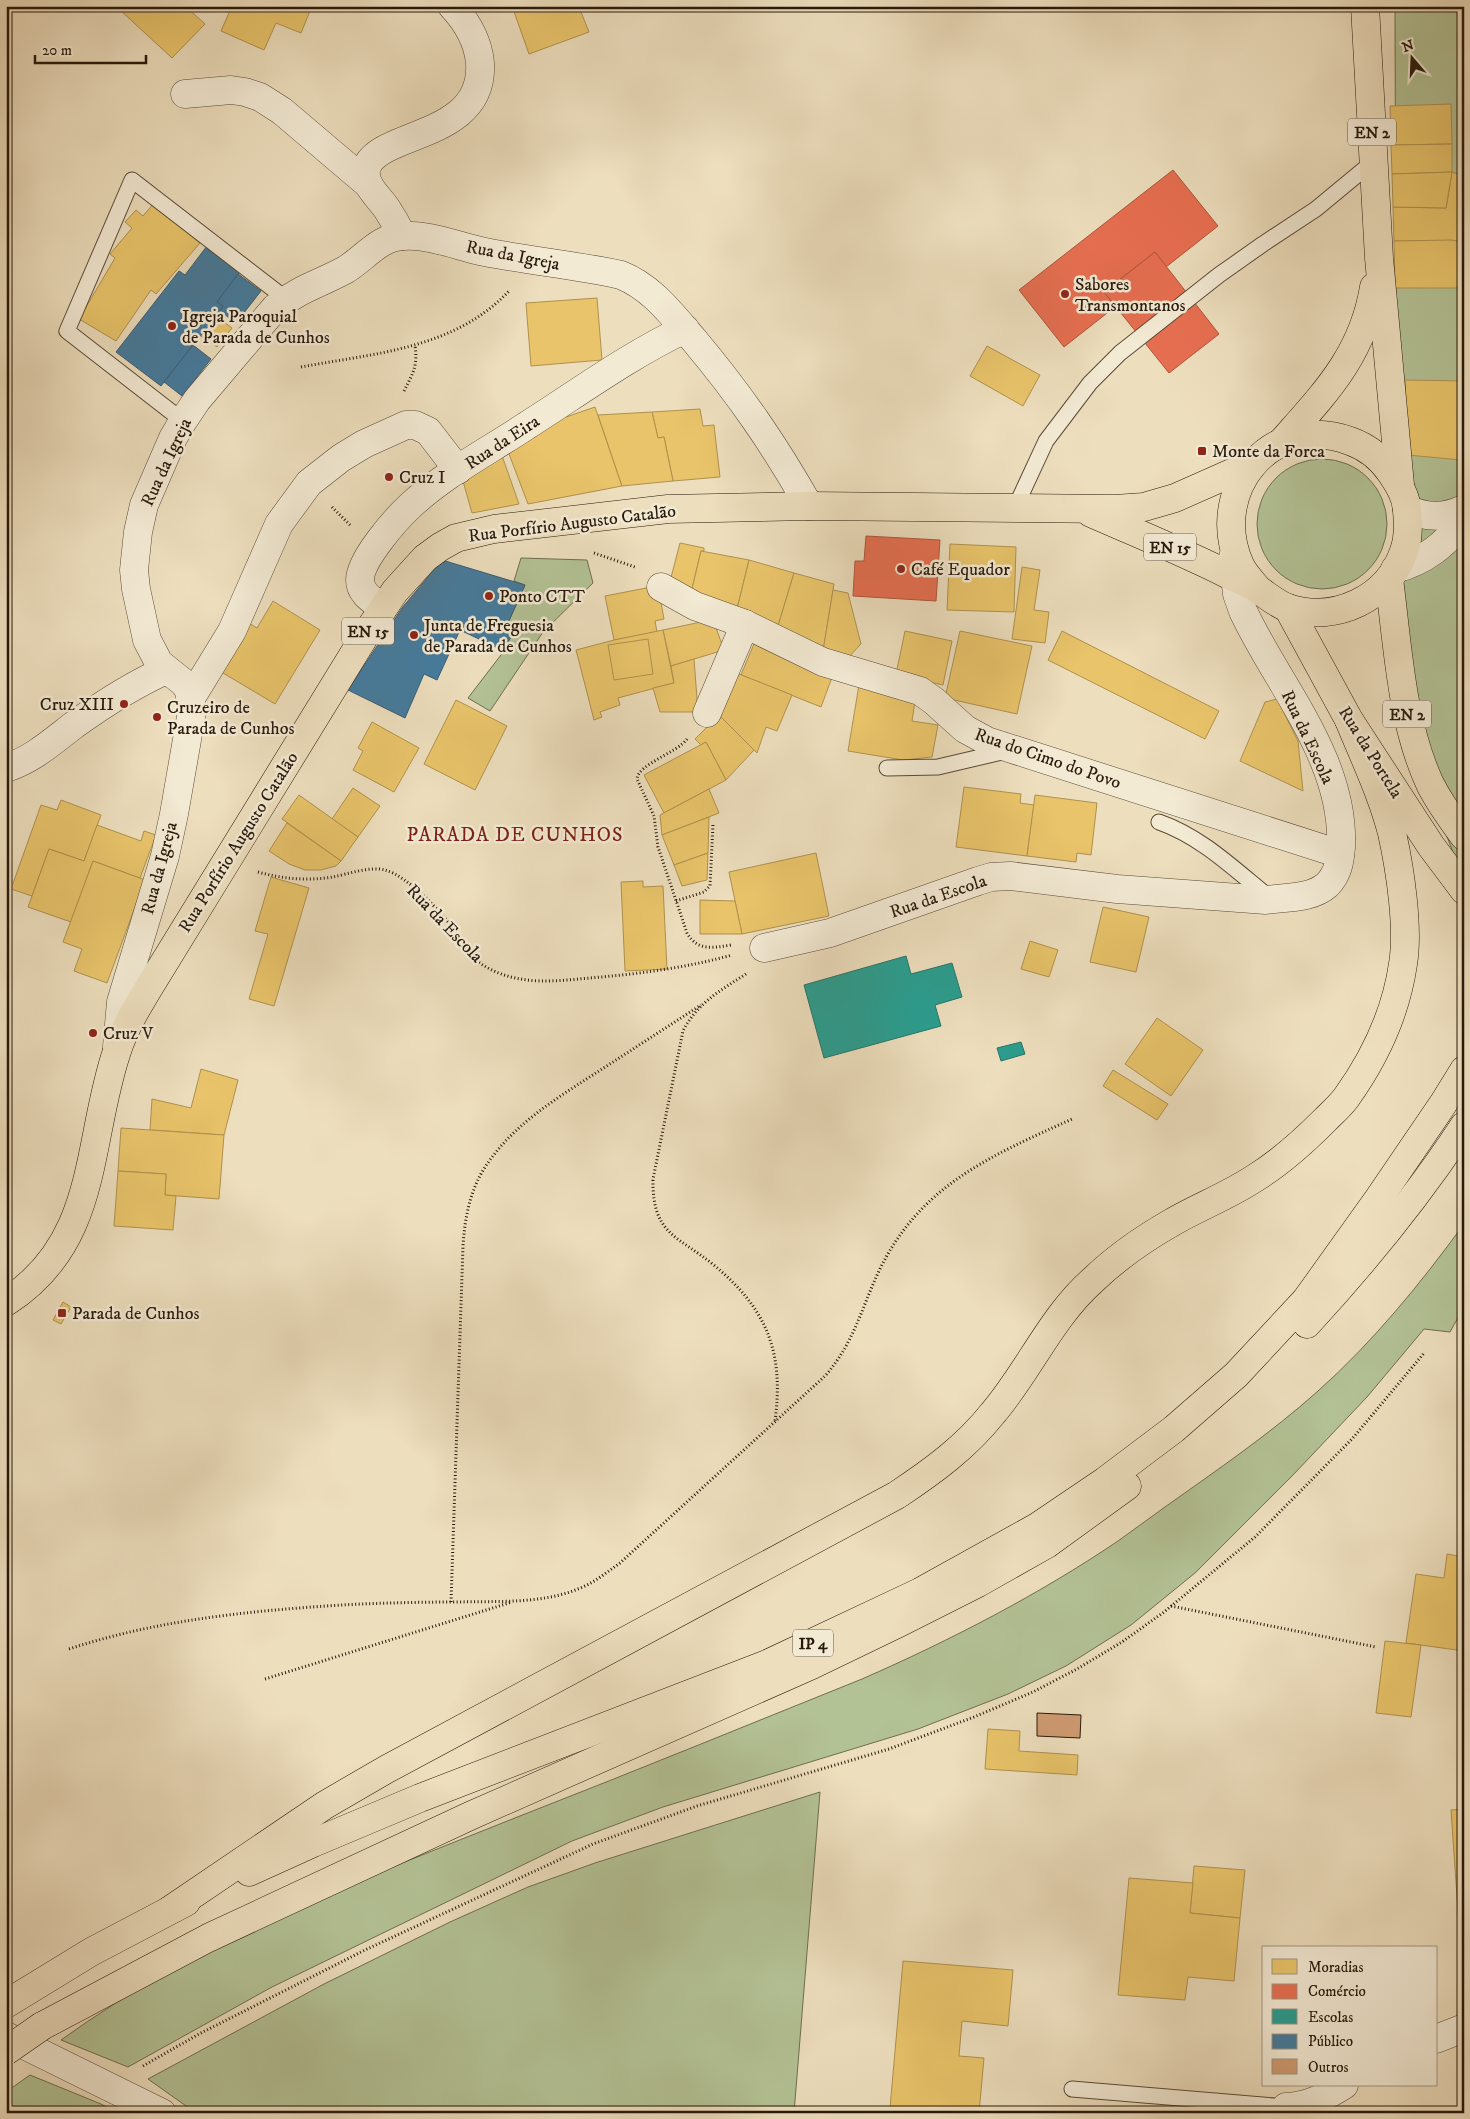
<svg xmlns="http://www.w3.org/2000/svg" width="1470" height="2119" viewBox="0 0 1470 2119" font-family="'IM FELL DW Pica',serif">
<style>
.green{fill:#b3c295;stroke:#6e6e50}
.homes{fill:#e9c46a;stroke:#af914e}
.shops{fill:#e76f51;stroke:#ae553c}
.schools{fill:#2a9d8f;stroke:#297568}
.public{fill:#457b9d;stroke:#3c5e72}
.building{fill:#d09b72;stroke:#28190c}
.lines{fill:none;stroke-linecap:round;stroke-linejoin:round}
.service-casing{stroke:#594a38;stroke-width:17}
.minor-casing{stroke:#594a38;stroke-width:29}
.primary-casing{stroke:#28190c;stroke-width:29}
.trunk-casing{stroke:#28190c;stroke-width:29}
.path{stroke:#28190c;stroke-width:3;stroke-dasharray:1 2.5;stroke-linecap:butt}
.service{stroke:#f3ead4;stroke-width:15}
.minor{stroke:#f3ead4;stroke-width:28}
.primary{stroke:#eddebd;stroke-width:28}
.trunk{stroke:#eddebd;stroke-width:28}
.trunk-bridge-casing{stroke:#28190c;stroke-width:29;stroke-linecap:butt}
.trunk-bridge{stroke:#eddebd;stroke-width:28}
.poi-dot{fill:#8f2418;stroke:#f3ead4;stroke-width:2}
.labels{text-anchor:middle;stroke-width:5;stroke-linejoin:round;paint-order:stroke}
.shield{fill:#f3ead4;stroke:#655848;stroke-width:1}
.shield-label{font-size:16px;font-weight:bold;fill:#28190c}
.street-label{font-size:18px;fill:#28190c;stroke:#f3ead4}
.poi-label{font-size:18px;fill:#28190c;stroke:#f3ead4;text-anchor:start}
.quarter-label{font-size:20px;letter-spacing:1px;fill:#7a1f14;stroke:#f3ead4}
</style>
<rect width="100%" height="100%" fill="#eddebd"/>
<filter id="stains"><feTurbulence type="fractalNoise" baseFrequency=".004" numOctaves="4"/><feColorMatrix values="0 0 0 0 .2 0 0 0 0 .09 0 0 0 0 .02 0 0 0 .5 -.17"/></filter>
<radialGradient id="worn" r=".72"><stop offset=".6" stop-color="#630" stop-opacity="0"/><stop offset="1" stop-color="#630" stop-opacity=".3"/></radialGradient>
<g class="green">
<polygon points="1395,6 1464,6 1464,881 1397,706"/>
<circle cx="1322" cy="524" r="65"/>
<polygon points="521,558 587,560 593,583 543,632 490,711 468,698 504,651 515,628 508,623 525,585 514,581"/>
<path d="M1464,1224V1307L1450,1332L1424,1329L1367,1397L1293,1475L1195,1573L1131,1625L1066,1666L1008,1694L918,1729L663,1807L572,1841L272,1987L128,2067L61,2040C202,1938 365,1878 525,1814C638,1770 750,1724 862,1679C951,1640 1038,1595 1118,1541C1134,1530 1149,1518 1165,1507C1217,1470 1270,1434 1318,1391C1373,1342 1421,1283 1464,1224Z"/>
<polygon points="820,1792 794,2113 196,2113 148,2079 324,1984 450,1922 528,1887 595,1863"/>
<polygon points="30,2075 101,2104 118,2113 6,2113 6,2092"/>
</g>
<g class="homes">
<polygon points="123,6 185,6 205,24 172,58 120,10"/>
<polygon points="232,6 312,6 301,33 276,23 264,50 221,31"/>
<polygon points="512,6 582,6 579,7 589,32 529,54"/>
<polygon points="1451,104 1452,144 1391,145 1390,106"/>
<polygon points="1452,144 1452,172 1392,174 1391,145"/>
<polygon points="1452,172 1464,176 1464,242 1394,241 1393,207 1446,208"/>
<polygon points="1452,172 1446,208 1393,207 1392,174"/>
<polygon points="154,203 200,243 156,294 151,290 116,341 79,319 115,258 110,254 132,228 125,222 136,210 143,216"/>
<polygon points="1451,240 1464,242 1464,288 1395,288 1394,241"/>
<polygon points="597,298 602,360 531,366 526,303"/>
<polygon points="216,316 232,328 217,347 201,336"/>
<polygon points="987,346 1040,375 1023,406 970,376"/>
<polygon points="1405,380 1464,381 1464,440 1462,440 1461,460 1408,455"/>
<polygon points="595,407 622,486 528,504 506,446 564,411 566,417"/>
<polygon points="700,409 703,426 714,425 720,477 673,481 664,437 658,438 652,412"/>
<polygon points="652,412 658,438 664,437 673,481 622,486 598,415"/>
<polygon points="500,450 519,504 472,513 461,474"/>
<polygon points="680,543 704,548 704,551 701,551 691,593 669,585"/>
<polygon points="950,544 1016,547 1014,612 947,610"/>
<polygon points="701,551 749,560 737,609 691,593"/>
<polygon points="749,560 794,573 778,626 737,609"/>
<polygon points="1022,567 1040,570 1034,610 1049,612 1045,643 1012,639"/>
<polygon points="794,573 834,584 823,651 778,626"/>
<polygon points="646,588 660,597 664,619 655,621 657,632 614,640 605,596"/>
<polygon points="833,590 848,593 861,644 846,660 823,651"/>
<polygon points="273,601 320,630 275,704 218,670 247,622 257,628"/>
<polygon points="701,622 715,625 724,650 671,666 663,630"/>
<polygon points="663,630 674,683 618,698 620,705 600,712 602,717 594,720 576,650 614,640"/>
<polygon points="905,631 952,641 943,685 896,674"/>
<polygon points="960,631 1032,646 1017,714 945,698"/>
<polygon points="1062,631 1219,711 1205,739 1048,660"/>
<polygon points="648,639 653,674 614,680 608,645"/>
<polygon points="756,639 834,672 821,707 741,675"/>
<polygon points="694,659 698,712 660,712 653,688 674,683 671,666"/>
<polygon points="729,670 792,695 777,731 766,727 757,753 719,715"/>
<polygon points="859,685 916,695 912,721 938,725 932,757 903,760 848,751"/>
<polygon points="1277,699 1298,741 1303,791 1240,761 1265,702"/>
<polygon points="456,700 507,726 475,790 424,764"/>
<polygon points="719,715 754,750 726,780 706,742 701,745 695,739"/>
<polygon points="372,722 419,748 394,792 353,770 363,751 358,748"/>
<polygon points="706,742 726,780 664,813 644,775"/>
<polygon points="964,787 1021,794 1020,803 1034,805 1027,856 956,847"/>
<polygon points="353,788 380,806 358,837 332,819"/>
<polygon points="709,789 719,813 662,835 660,815"/>
<polygon points="299,795 358,837 341,861 282,819"/>
<polygon points="1035,795 1097,803 1091,855 1077,853 1076,862 1027,856"/>
<polygon points="61,800 101,815 84,861 49,849 32,896 11,889 41,805 57,810"/>
<polygon points="709,817 708,853 674,865 662,835"/>
<polygon points="287,823 341,861 336,866 321,870 305,870 289,864 269,851"/>
<polygon points="97,825 141,841 144,831 156,835 140,878 93,861 71,922 28,907 49,849 84,861"/>
<polygon points="708,853 707,880 682,886 674,865"/>
<polygon points="816,853 829,916 742,934 729,872"/>
<polygon points="93,861 145,880 107,983 74,971 82,949 63,942"/>
<polygon points="271,877 309,888 274,1006 249,999 268,934 255,931"/>
<polygon points="643,881 643,887 663,886 667,969 625,971 621,882"/>
<polygon points="700,900 735,901 742,934 700,934"/>
<polygon points="1103,907 1149,917 1136,972 1090,962"/>
<polygon points="1030,941 1058,950 1049,977 1021,969"/>
<polygon points="1157,1018 1203,1050 1171,1096 1125,1064"/>
<polygon points="201,1069 238,1080 224,1135 150,1130 152,1099 191,1108"/>
<polygon points="1113,1070 1168,1104 1157,1120 1103,1086"/>
<polygon points="121,1128 224,1135 219,1199 165,1195 166,1174 118,1171"/>
<polygon points="118,1171 166,1174 165,1195 176,1196 173,1230 114,1226"/>
<polygon points="63,1302 71,1307 61,1324 53,1320"/>
<polygon points="1447,1554 1464,1557 1464,1651 1406,1643 1416,1574 1444,1578"/>
<polygon points="1385,1641 1421,1645 1411,1717 1376,1713"/>
<polygon points="988,1729 1020,1731 1019,1751 1078,1755 1077,1775 985,1769"/>
<polygon points="1464,1809 1464,1955 1461,1955 1451,1810"/>
<polygon points="1194,1866 1245,1870 1240,1918 1190,1913"/>
<polygon points="1129,1878 1193,1883 1190,1913 1240,1918 1234,1981 1188,1977 1185,2000 1118,1995"/>
<polygon points="903,1961 1013,1970 1008,2026 962,2021 959,2056 984,2058 979,2113 943,2113 890,2108"/>
</g>
<g class="shops">
<polygon points="1173,170 1218,226 1166,267 1155,252 1104,292 1116,306 1064,347 1019,290"/>
<polygon points="1155,252 1219,334 1169,373 1104,292"/>
<polygon points="866,536 940,540 936,601 853,596 855,561 864,561"/>
</g>
<g class="schools">
<polygon points="906,956 911,974 952,963 962,997 935,1005 941,1026 824,1058 804,985"/>
<polygon points="1021,1042 1025,1054 1001,1061 997,1048"/>
</g>
<g class="public">
<polygon points="207,246 240,272 217,302 223,306 220,311 161,386 116,352 179,271 185,275"/>
<polygon points="238,274 261,291 236,323 220,311 223,306 217,302"/>
<polygon points="193,345 211,359 182,396 164,382"/>
<polygon points="442,560 525,585 508,623 515,627 504,651 460,630 437,680 424,674 405,718 348,690 402,608"/>
</g>
<polygon class="building" points="1037,1713 1081,1715 1080,1738 1037,1736"/>
<g class="lines">
<g class="service-casing">
<g id="service">
<polyline points="183,421 67,331 132,180 286,299"/>
<polyline points="1015,508 1046,441 1090,383 1120,353 1219,275 1263,244 1316,209 1374,161"/>
<polyline points="887,768 938,767 1006,751"/>
<path d="M1159,822C1202,837 1235,870 1270,898"/>
<polyline points="1072,2089 1286,2107"/>
</g>
</g>
<g class="minor-casing">
<g id="minor">
<polyline points="185,94 231,90 245,92 260,97 282,111 368,184"/>
<path d="M402,236C398,227 393,218 387,209C379,197 364,186 366,170C373,131 485,141 480,63C478,41 467,22 452,6"/>
<path d="M1407,509C1427,518 1444,518 1464,509"/>
<path d="M1395,569C1425,561 1445,545 1464,520"/>
<polyline points="661,587 695,606 745,624 823,662 920,691 934,701 965,729 987,741 1340,854"/>
<path d="M383,608C374,601 360,594 360,580C360,560 395,520 410,506C444,474 487,452 526,426C578,393 628,356 685,329"/>
<polyline points="191,698 232,631 279,524 309,483 341,458 364,444 406,425 415,425 428,431 458,470"/>
<polyline points="707,713 745,624"/>
<path d="M6,768C32,760 53,741 74,725C103,704 133,685 166,670"/>
<path d="M764,948L830,933L978,881L991,877L1010,876L1117,889L1266,900C1286,897 1311,899 1327,885C1338,874 1340,861 1341,847C1345,759 1278,686 1243,611L1237,594L1233,557"/>
<path d="M117,1047L121,1002L165,856L174,814L192,711L189,690L184,683L159,663L147,640L136,589L134,570L138,532L144,505L173,438L183,421L197,400L275,308C299,289 319,284 345,270C364,259 379,237 403,236C431,234 459,247 485,252C530,261 576,265 621,275C653,288 672,315 694,340C740,395 774,444 809,506"/>
<polyline points="6,2036 162,2113"/>
<polyline points="1436,2039 1464,2028"/>
<path d="M1286,2113V2107C1309,2106 1325,2097 1344,2085"/>
</g>
</g>
<g class="primary-casing">
<g id="primary">
<polyline points="1365,6 1379,258 1400,485"/>
<path d="M1281,443C1325,393 1363,355 1374,287"/>
<path d="M1091,513C1136,533 1181,551 1225,573C1236,579 1249,583 1259,590C1269,597 1277,604 1288,608C1335,623 1388,599 1404,551C1409,538 1408,524 1407,510C1406,496 1399,485 1391,473C1381,458 1367,447 1350,441C1271,412 1207,491 1240,565C1244,574 1252,582 1258,589"/>
<path d="M1389,579C1398,648 1401,721 1430,784C1439,802 1452,820 1464,836"/>
<polyline points="1288,608 1349,720 1431,846 1464,890"/>
<path d="M6,1302C100,1242 86,1142 117,1051C124,1029 136,1009 148,989L366,634L395,591L425,558L440,547L456,538L494,529L668,509L809,506L1115,509L1144,507L1175,498L1254,463"/>
</g>
</g>
<g class="trunk-casing">
<g id="trunk">
<path d="M1307,1324C1364,1262 1418,1196 1464,1126"/>
<polyline points="249,1872 313,1843 420,1798 767,1664 920,1592 1037,1527 1105,1481 1174,1429 1236,1375 1306,1300 1379,1198 1443,1104 1464,1070"/>
<path d="M170,1910L325,1805L387,1769L897,1495C933,1471 966,1447 993,1413C1029,1371 1051,1317 1093,1280C1116,1258 1143,1239 1171,1223C1198,1207 1228,1196 1255,1178C1281,1162 1304,1141 1325,1120C1332,1113 1340,1106 1346,1098C1374,1059 1396,1012 1403,964C1409,928 1400,869 1392,833C1382,794 1364,757 1349,720"/>
<polyline points="6,2004 91,1952 186,1902"/>
<polyline points="42,2026 208,1938 472,1815 812,1665 899,1623 978,1583 1047,1544 1127,1486"/>
</g>
</g>
<g class="path">
<path d="M301,367C376,353 454,349 509,291"/>
<path d="M404,391C413,373 418,366 415,345"/>
<polyline points="332,507 350,525"/>
<polyline points="594,553 635,567"/>
<path d="M687,739C677,753 638,764 637,779L654,816L658,847L687,933C697,951 713,948 731,945"/>
<path d="M258,872C283,879 307,881 333,877C348,874 370,866 385,870C408,876 442,913 456,932C463,941 468,952 476,960C488,970 506,977 521,979C543,983 567,980 590,978C638,974 685,968 732,955"/>
<polyline points="676,901 704,892 710,886 713,824"/>
<path d="M746,974C721,990 697,1003 683,1031L653,1179C652,1236 679,1236 715,1266C768,1310 784,1354 775,1421"/>
<path d="M451,1602L463,1246C465,1215 471,1185 490,1160C517,1122 560,1096 599,1071C633,1049 667,1027 701,1005"/>
<polyline points="1171,1606 1376,1647"/>
<path d="M69,1649C157,1620 248,1611 341,1605C380,1603 419,1602 458,1602C498,1601 541,1604 578,1589C594,1583 607,1572 620,1563L825,1376C854,1343 861,1309 879,1271C920,1185 991,1156 1072,1119"/>
<polyline points="265,1679 512,1602"/>
<polyline points="143,2066 199,2034 365,1950 593,1844 697,1806 889,1749 974,1717 1033,1692 1077,1669 1122,1642 1164,1612 1255,1537 1352,1439 1425,1352"/>
</g>
<use href="#service" class="service"/>
<use href="#minor" class="minor"/>
<use href="#primary" class="primary"/>
<use href="#trunk" class="trunk"/>
<g class="trunk-bridge-casing">
<polyline id="trunk-bridge" points="6,2051 42,2026"/>
</g>
<use href="#trunk-bridge" class="trunk-bridge"/>
</g>
<g class="poi-dot">
<circle cx="1065" cy="294" r="5"/>
<circle cx="172" cy="326" r="5"/>
<rect x="1197" y="446" width="10" height="10" rx="2.5"/>
<circle cx="389" cy="477" r="5"/>
<circle cx="901" cy="569" r="5"/>
<circle cx="489" cy="596" r="5"/>
<circle cx="414" cy="635" r="5"/>
<circle cx="124" cy="704" r="5"/>
<circle cx="157" cy="717" r="5"/>
<circle cx="93" cy="1033" r="5"/>
<rect x="57" y="1308" width="10" height="10" rx="2.5"/>
</g>
<g class="labels">
<g class="shield">
<rect x="1348" y="118.5" width="48" height="27" rx="4"/>
<rect x="1144" y="533.5" width="52" height="27" rx="4"/>
<rect x="342" y="617.5" width="52" height="27" rx="4"/>
<rect x="1383" y="700.5" width="48" height="27" rx="4"/>
<rect x="793" y="1629.5" width="40" height="27" rx="4"/>
</g>
<g class="shield-label">
<text x="1372" y="138">EN 2</text>
<text x="1170" y="553">EN 15</text>
<text x="368" y="637">EN 15</text>
<text x="1407" y="720">EN 2</text>
<text x="813" y="1649">IP 4</text>
</g>
<g class="street-label">
<text transform="translate(513 255) rotate(11)" y="6">Rua da Igreja</text>
<text transform="translate(502 442) rotate(-33)" y="6">Rua da Eira</text>
<text transform="translate(166 462) rotate(-65)" y="6">Rua da Igreja</text>
<text transform="translate(572 523) rotate(-7)" y="6">Rua Porfírio Augusto Catalão</text>
<text transform="translate(1308 737) rotate(65)" y="6">Rua da Escola</text>
<text transform="translate(1371 752) rotate(58)" y="6">Rua da Portela</text>
<text transform="translate(1048 758) rotate(19)" y="6">Rua do Cimo do Povo</text>
<text transform="translate(238 842) rotate(-58)" y="6">Rua Porfírio Augusto Catalão</text>
<text transform="translate(159 868) rotate(-75)" y="6">Rua da Igreja</text>
<text transform="translate(938 896) rotate(-19)" y="6">Rua da Escola</text>
<text transform="translate(445 923) rotate(46)" y="6">Rua da Escola</text>
</g>
<g class="poi-label">
<text x="1075" y="290">Sabores<tspan x="1075" dy="21">Transmontanos</tspan></text>
<text x="182" y="322">Igreja Paroquial<tspan x="182" dy="21">de Parada de Cunhos</tspan></text>
<text x="1212" y="457">Monte da Forca</text>
<text x="399" y="483">Cruz I</text>
<text x="911" y="575">Café Equador</text>
<text x="499" y="602">Ponto CTT</text>
<text x="424" y="631">Junta de Freguesia<tspan x="424" dy="21">de Parada de Cunhos</tspan></text>
<text x="114" y="710" text-anchor="end">Cruz XIII</text>
<text x="167" y="713">Cruzeiro de<tspan x="167" dy="21">Parada de Cunhos</tspan></text>
<text x="103" y="1039">Cruz V</text>
<text x="72" y="1319">Parada de Cunhos</text>
</g>
<g class="quarter-label">
<text x="515" y="841">PARADA DE CUNHOS</text>
</g>
</g>
<rect width="1470" height="2119" fill="none" stroke="#eddebd" stroke-width="25"/>
<rect x="8" y="8" width="1455" height="2104" fill="none" stroke="#28190c" stroke-width="2.5"/>
<rect x="12" y="12" width="1445" height="2094" fill="none" stroke="#28190c"/>
<rect x="1262" y="1946" width="175" height="140" fill="#f3ead4" stroke="#a29684"/>
<rect x="1272" y="1959" width="25" height="15" fill="#e9c46a" stroke="#a29684"/>
<text x="1308" y="1972" font-size="15" fill="#28190c">Moradias</text>
<rect x="1272" y="1984" width="25" height="15" fill="#e76f51" stroke="#a29684"/>
<text x="1308" y="1996" font-size="15" fill="#28190c">Comércio</text>
<rect x="1272" y="2009" width="25" height="15" fill="#2a9d8f" stroke="#a29684"/>
<text x="1308" y="2022" font-size="15" fill="#28190c">Escolas</text>
<rect x="1272" y="2034" width="25" height="15" fill="#457b9d" stroke="#a29684"/>
<text x="1308" y="2046" font-size="15" fill="#28190c">Público</text>
<rect x="1272" y="2059" width="25" height="15" fill="#d09b72" stroke="#a29684"/>
<text x="1308" y="2072" font-size="15" fill="#28190c">Outros</text>
<g transform="translate(1412 58) rotate(341)" stroke="#f3ead4" stroke-width="4" paint-order="stroke">
<path d="M0-4L9 19L0 12L-9 19Z" fill="#28190c"/>
<text y="-8" font-size="14" font-weight="bold" text-anchor="middle" fill="#28190c">N</text>
</g>
<path d="M35 55v8h111v-8" fill="none" stroke="#28190c" stroke-width="2.5"/>
<text x="42" y="55" font-size="15" fill="#28190c" stroke="#f3ead4" stroke-width="4" paint-order="stroke">20 m</text>
<rect width="100%" height="100%" filter="url(#stains)"/>
<rect width="100%" height="100%" fill="url(#worn)"/>
</svg>
